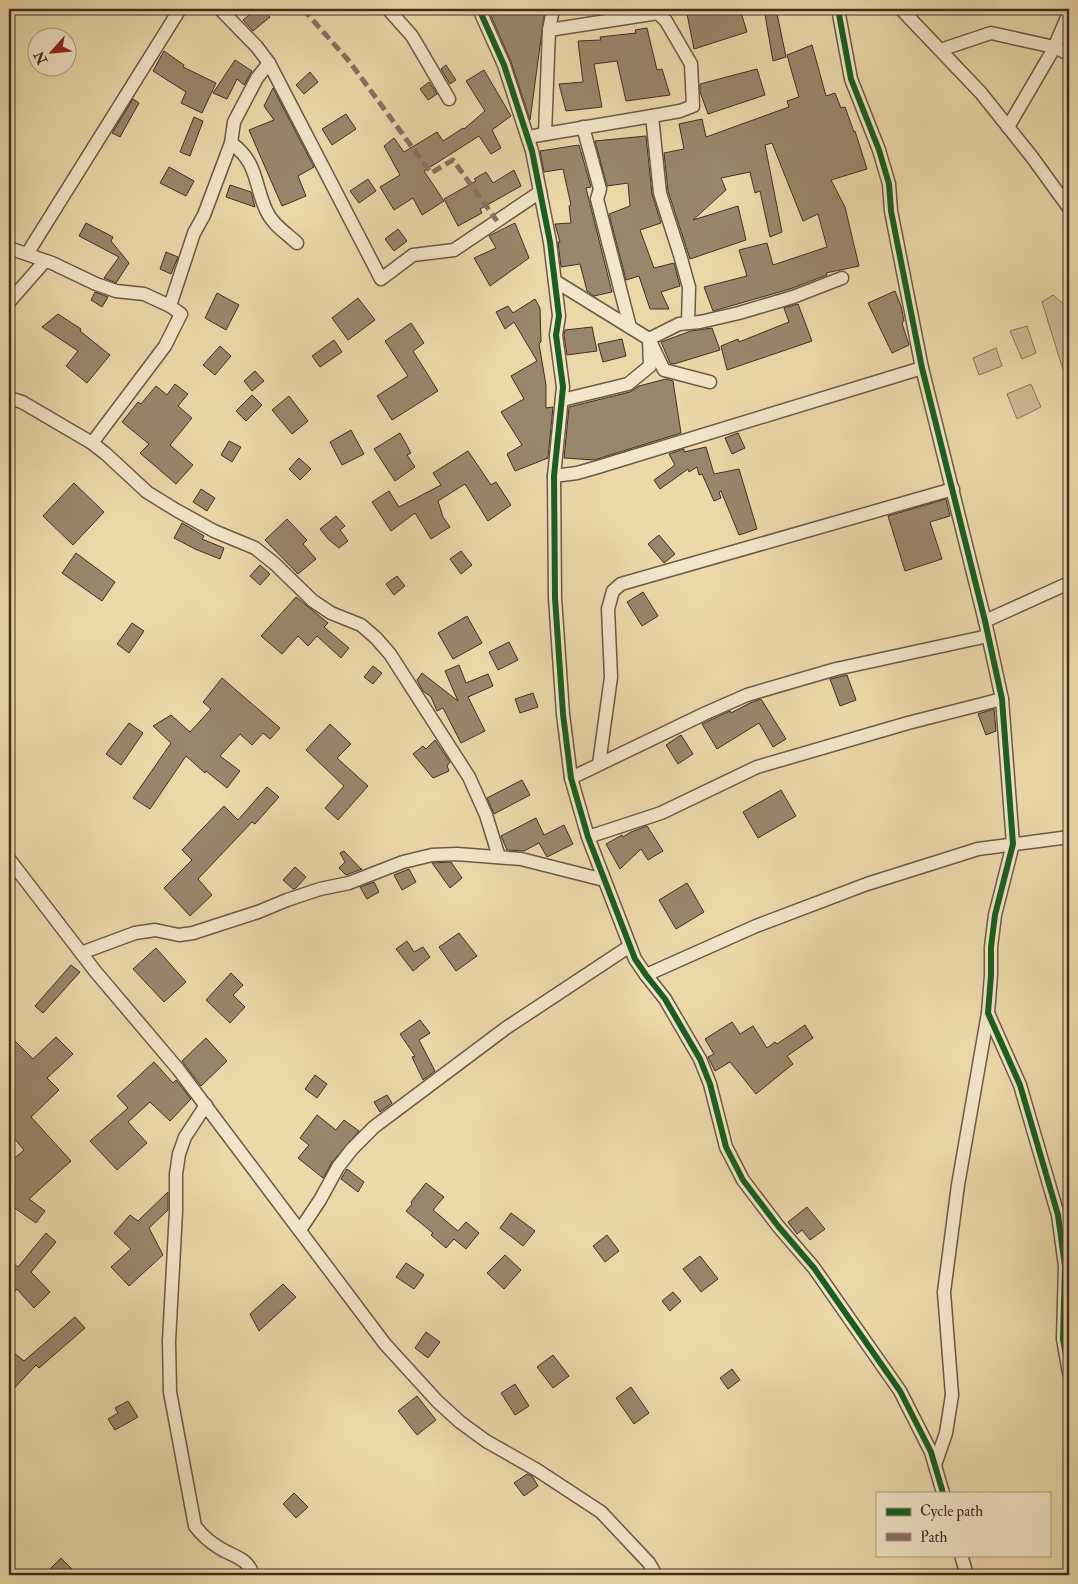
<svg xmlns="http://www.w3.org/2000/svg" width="1078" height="1584" viewBox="0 0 1078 1584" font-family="'IM FELL Double Pica',serif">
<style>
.green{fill:#cfbc94;stroke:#88755e}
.building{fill:#99876b;stroke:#402e27}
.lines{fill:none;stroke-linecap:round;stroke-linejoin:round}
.street-casing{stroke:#6b5948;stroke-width:15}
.street{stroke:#f3e6c8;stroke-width:12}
.quiet{stroke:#8d6e63;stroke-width:5;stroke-dasharray:10 5;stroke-linecap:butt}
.cycleway-casing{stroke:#f3e6c8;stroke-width:9}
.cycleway{stroke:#1b5e20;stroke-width:6}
</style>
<rect width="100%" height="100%" fill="#ecd9aa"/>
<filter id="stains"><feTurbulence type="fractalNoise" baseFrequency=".004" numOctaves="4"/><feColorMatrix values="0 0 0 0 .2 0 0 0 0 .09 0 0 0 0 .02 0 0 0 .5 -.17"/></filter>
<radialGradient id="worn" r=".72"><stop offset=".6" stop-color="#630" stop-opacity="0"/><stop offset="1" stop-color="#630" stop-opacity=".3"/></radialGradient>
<g class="green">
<polygon points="1053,295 1069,309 1069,389 1042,302"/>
<polygon points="1027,326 1036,353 1022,359 1010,331"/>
<polygon points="996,348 1002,366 979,375 973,358"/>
<polygon points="1031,384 1041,407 1017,419 1007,394"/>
</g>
<g class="building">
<polygon points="257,9 263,9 270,17 253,31 243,20"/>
<polygon points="488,9 545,9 530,120 511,62"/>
<polygon points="686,9 740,9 747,32 694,49"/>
<polygon points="764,9 776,9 786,57 773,61"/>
<polygon points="647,28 657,70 662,69 670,95 626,101 617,61 594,64 602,107 566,111 559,84 583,82 578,41 601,40 600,37 636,33 635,30"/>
<polygon points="812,45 826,96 835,93 841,108 845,107 854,132 855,131 867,169 831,180 845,207 859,266 826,273 827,275 790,289 713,311 704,287 747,276 739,250 767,243 773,265 827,247 818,214 803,221 772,143 765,145 782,232 770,237 760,191 755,193 750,172 721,178 726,190 693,220 738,206 746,240 690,259 668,191 664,153 684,149 679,124 702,119 706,137 789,107 787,101 799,97 787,55"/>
<polygon points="164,51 184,65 183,67 216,83 202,113 181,103 186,92 153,71"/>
<polygon points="235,60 252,71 244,85 237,79 227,99 213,93"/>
<polygon points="446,65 456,80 450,84 441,69"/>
<polygon points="757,69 765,95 708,114 700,92 700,84"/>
<polygon points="484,70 511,116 492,130 501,148 491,154 479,136 424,171 444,201 422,215 413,198 394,210 380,187 400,175 384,146 394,138 404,152 437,132 443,141 463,128 464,129 485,111 466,81"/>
<polygon points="310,72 318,82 304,94 296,85"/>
<polygon points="429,82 437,94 428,100 420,89"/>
<polygon points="273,88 314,167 298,176 306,196 282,206 249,130 274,120 264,106"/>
<polygon points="133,99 139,103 120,137 112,133"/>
<polygon points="346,114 356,129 332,145 322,129"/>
<polygon points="194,117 203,121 190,156 180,152"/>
<polygon points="646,136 652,194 661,223 640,230 654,268 674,263 680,286 661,292 669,309 650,309 639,276 626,280 609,214 630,206 628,183 607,186 595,141"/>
<polygon points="579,145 591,187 586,188 612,292 594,296 587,291 580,264 561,267 558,242 560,242 555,224 571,223 569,206 571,205 563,169 544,172 540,151"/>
<polygon points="169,167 194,181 186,196 160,183"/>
<polygon points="514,170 521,186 480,209 482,213 458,226 444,199 476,181 474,179 486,172 493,183"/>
<polygon points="368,179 376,191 359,203 350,191"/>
<polygon points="230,185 251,192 255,207 226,197"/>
<polygon points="86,223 113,237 111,241 129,263 116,283 104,278 119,257 79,236"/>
<polygon points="515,223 529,258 490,286 474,258 496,248 489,236"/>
<polygon points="398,229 407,241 394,251 385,239"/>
<polygon points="166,252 178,257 171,274 160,269"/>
<polygon points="895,291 901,306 904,321 902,323 909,345 892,353 868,303"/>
<polygon points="95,292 108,297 102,307 91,300"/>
<polygon points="217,293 239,305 226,330 205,318"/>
<polygon points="358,298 375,320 348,340 332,318"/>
<polygon points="535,299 540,308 541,342 539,344 546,385 546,408 553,407 548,458 515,471 507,454 522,445 501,412 524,399 511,376 537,361 514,322 505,329 496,312 508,306 513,313"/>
<polygon points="798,304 812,341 727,370 721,346 738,339 739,342 789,322 784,308"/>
<polygon points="58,314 81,329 80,331 110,355 87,383 66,366 78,351 42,327"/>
<polygon points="411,323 424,343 413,351 438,391 392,420 377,396 408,376 385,341"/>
<polygon points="592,327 597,351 567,355 564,335 565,330"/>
<polygon points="712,328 720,350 674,364 670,363 661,342 691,331"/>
<polygon points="622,339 626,356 603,362 598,344"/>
<polygon points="334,340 342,352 320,367 312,356"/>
<polygon points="220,346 231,356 215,375 203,365"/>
<polygon points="255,371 264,381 252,391 244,381"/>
<polygon points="666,379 673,381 681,433 594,460 564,458 569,407 630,392 639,386"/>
<polygon points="175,384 188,394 178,406 192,418 170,445 193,465 176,484 140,453 149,444 122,422 138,402 141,404 156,386 167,395"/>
<polygon points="252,395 262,405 246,421 236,411"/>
<polygon points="289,396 308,421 292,434 272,410"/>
<polygon points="351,430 364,454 342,465 330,442"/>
<polygon points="400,433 411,453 407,455 415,467 395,481 374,449"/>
<polygon points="738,433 745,448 732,454 725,438"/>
<polygon points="229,441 241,447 232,462 221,455"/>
<polygon points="706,447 714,474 739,469 757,529 739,535 721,491 719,492 721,498 714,501 702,474 699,475 697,467 689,472 688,469 660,489 654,480 675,465 669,454 684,449 684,452"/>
<polygon points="468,451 491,485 496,482 511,505 488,521 465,484 438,501 443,517 450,527 431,539 415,513 391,531 372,502 389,491 399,507 441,485 433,473"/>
<polygon points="299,458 311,469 300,480 289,469"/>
<polygon points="74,483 104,512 73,545 43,516"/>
<polygon points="201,489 215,498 207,511 193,502"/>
<polygon points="946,499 950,516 930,522 942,559 905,571 888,516"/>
<polygon points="336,516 345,526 340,530 348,541 339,548 329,540 320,529"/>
<polygon points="287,519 307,540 303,544 316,559 298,574 265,540"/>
<polygon points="182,523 204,536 202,539 224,548 220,559 195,549 174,538"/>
<polygon points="659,535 675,554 664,563 648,544"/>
<polygon points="461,551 472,565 461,574 450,559"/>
<polygon points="76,553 115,582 102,601 62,573"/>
<polygon points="260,565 270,574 260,585 250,576"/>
<polygon points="397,576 405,586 394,595 386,584"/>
<polygon points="643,592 658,616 642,626 627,602"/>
<polygon points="296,597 328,623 324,627 349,648 341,658 317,636 308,646 298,636 282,654 261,636"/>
<polygon points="467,616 482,643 453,659 438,633"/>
<polygon points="132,623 144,631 129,653 117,644"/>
<polygon points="509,642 518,660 498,670 489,652"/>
<polygon points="459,665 466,683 488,674 493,686 468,697 485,731 461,743 443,708 437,711 431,697 423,691 417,680 422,673 458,701 445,671"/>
<polygon points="373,666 382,673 373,684 364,677"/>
<polygon points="847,675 856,700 840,706 830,679"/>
<polygon points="222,678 280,728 270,739 263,733 252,745 240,734 220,756 240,771 227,788 206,771 205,773 186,756 150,809 133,798 171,743 153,726 171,715 190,732 211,709 203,702"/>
<polygon points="533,693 538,707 520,713 515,699"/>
<polygon points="761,699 786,739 773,747 759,723 717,749 702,724 730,711 731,713 750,703"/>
<polygon points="994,709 996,731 986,735 978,714"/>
<polygon points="129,723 143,733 121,765 106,754"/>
<polygon points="330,724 351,744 337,758 368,786 338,820 325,808 344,786 306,750"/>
<polygon points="681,735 693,754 678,764 666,745"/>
<polygon points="435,740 450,762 447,766 449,771 433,778 413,754 423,746 426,749"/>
<polygon points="522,780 530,795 494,814 487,798"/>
<polygon points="267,787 279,797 255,824 252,822 198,879 212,895 190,916 164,888 192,860 182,850 224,806 238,820"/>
<polygon points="781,790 796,816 758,838 743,812"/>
<polygon points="536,818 544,835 564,825 573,844 547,857 539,843 524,851 507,850 501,836"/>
<polygon points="647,826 663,851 648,860 641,849 620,869 606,844 622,835 623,837 631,832"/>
<polygon points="344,851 361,869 362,869 346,875 339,868 345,862 340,853"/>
<polygon points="451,862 462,878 450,888 432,863"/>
<polygon points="295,867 306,877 296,888 293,889 283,880"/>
<polygon points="409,869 416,882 402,890 394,875"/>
<polygon points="374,882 379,892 367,899 360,887"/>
<polygon points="687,883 704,912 676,929 659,900"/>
<polygon points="459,933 477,956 456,971 439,947"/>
<polygon points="407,941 414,952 423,947 430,957 413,971 396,949"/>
<polygon points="156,948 186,982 164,1002 133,969"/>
<polygon points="71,965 80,972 43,1013 35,1006"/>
<polygon points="231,973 243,985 233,995 245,1007 230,1023 206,1000"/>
<polygon points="420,1020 430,1033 419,1040 435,1071 423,1080 412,1057 415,1056 400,1034"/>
<polygon points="732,1022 740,1034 753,1026 767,1048 775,1042 777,1044 805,1025 813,1038 787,1056 793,1064 756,1094 730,1062 715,1071 708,1057 714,1054 705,1039"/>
<polygon points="9,1035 33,1059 56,1037 73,1054 47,1078 59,1090 31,1117 71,1161 29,1199 45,1211 36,1223 9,1204 9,1188 14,1181 9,1175 9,1163 24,1150 9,1132"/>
<polygon points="206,1038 227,1061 201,1086 182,1061"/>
<polygon points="154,1062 173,1083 176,1080 191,1099 170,1121 150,1102 128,1122 147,1143 117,1170 90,1141 128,1108 117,1096"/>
<polygon points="315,1075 327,1084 317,1098 305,1089"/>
<polygon points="387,1095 392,1103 380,1112 374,1102"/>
<polygon points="317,1115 336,1130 344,1120 359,1131 332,1162 323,1178 298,1158 309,1145 300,1138"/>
<polygon points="347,1169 364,1182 358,1192 341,1179"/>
<polygon points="426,1183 444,1197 433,1210 458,1231 466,1222 479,1233 466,1249 454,1239 446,1248 431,1235 433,1233 406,1211 412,1204 411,1202"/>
<polygon points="168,1192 168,1210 149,1228 163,1255 129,1286 111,1267 131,1249 114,1233 130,1215 138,1221"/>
<polygon points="807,1207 825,1229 810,1240 802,1230 797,1234 788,1222"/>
<polygon points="511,1213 535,1231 523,1246 500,1228"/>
<polygon points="46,1233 56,1242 31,1272 50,1292 34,1308 17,1289 9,1298 9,1259 18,1267"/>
<polygon points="607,1235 619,1251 605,1262 593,1246"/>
<polygon points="505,1255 521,1270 504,1289 487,1273"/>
<polygon points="700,1256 718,1279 701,1292 683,1269"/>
<polygon points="406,1263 424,1275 414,1289 396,1277"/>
<polygon points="283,1284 296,1297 259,1331 250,1314"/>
<polygon points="673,1292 681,1301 670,1311 662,1301"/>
<polygon points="75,1317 85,1328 39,1368 36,1365 9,1394 9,1349 24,1361"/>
<polygon points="426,1332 440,1342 428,1358 415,1348"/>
<polygon points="553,1355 569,1376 553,1388 537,1367"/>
<polygon points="732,1369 740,1380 728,1389 720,1378"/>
<polygon points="515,1384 529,1406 515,1415 501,1393"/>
<polygon points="631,1387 649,1413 634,1424 616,1398"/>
<polygon points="417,1396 436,1420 417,1435 398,1411"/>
<polygon points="128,1401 138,1417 115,1430 108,1419 118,1413 115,1408"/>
<polygon points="527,1474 532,1476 538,1486 524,1496 514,1483"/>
<polygon points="294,1493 308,1507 296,1518 283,1504"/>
<polygon points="61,1558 72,1569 66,1575 55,1575 49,1570"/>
</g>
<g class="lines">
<g class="street-casing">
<g id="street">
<polyline points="220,9 257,47 269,63 381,279 413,255 454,250 540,192"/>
<polyline points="388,9 412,36 449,99"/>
<polyline points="479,9 504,65 532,151 550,242 559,316 556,335 563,387 554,476 555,598 563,714 571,778 588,837 635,959 646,975 665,999 700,1059 710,1084 726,1147 743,1180 778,1226 814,1268 900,1391 931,1452 943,1493"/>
<polyline points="838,9 851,79 879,150 889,184 891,211 922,368 985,621 1002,699 1013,844 995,915 991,947 991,975 988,1013 1020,1085 1058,1215 1065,1266 1063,1339 1069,1373"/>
<polyline points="901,9 981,93 1032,157 1069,208"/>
<polyline points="549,30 553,9"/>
<polyline points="940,50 991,33 1054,47 1069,54"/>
<polyline points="652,116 680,111 693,106 691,64 666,21 658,13"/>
<polyline points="583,127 600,189 597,199 630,327"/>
<polyline points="1008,127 1053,50 1069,13"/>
<polyline points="545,134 549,30 658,13 662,9"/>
<polyline points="528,137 652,116 660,193 680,255 689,287 688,323"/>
<path d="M231,143C258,162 254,184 266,210C272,224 286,233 297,243"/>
<polyline points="9,248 52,263 96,284 116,291 144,294 170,306 181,314 165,346 92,443"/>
<polyline points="27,254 180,9"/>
<polyline points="555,281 649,339 664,370 710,382"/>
<polyline points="9,302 45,261"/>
<polyline points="170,306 194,233 204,215 231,143 234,122 257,78 269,63"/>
<polyline points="9,398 22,402 92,443 106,454 147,492 176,510 214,531 255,548 275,564 313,601 331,613 361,625 376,638 390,654 469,777 486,815 499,857"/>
<polyline points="562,400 628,384 650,366 649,339 679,324 700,322 739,313 793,297 842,278"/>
<polyline points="554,476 577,473 598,467 922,368"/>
<polyline points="985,621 1069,583"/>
<polyline points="599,764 611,677 608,609 613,591 621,584 953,489"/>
<polyline points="571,778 706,713 747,695 836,669 988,636"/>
<polyline points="588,837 661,813 757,767 908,723 1002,699"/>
<polyline points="9,859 95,971 178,1069 385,1344 437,1401 460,1422 486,1441 537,1470 601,1512 649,1563 656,1575"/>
<polyline points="81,953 135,933 155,930 179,935 193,933 258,912 287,900 320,889 349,883 403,862 432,855 457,854 521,859 604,880"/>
<polyline points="646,975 756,926 867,884 978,849 1069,837"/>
<path d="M206,1105L185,1137L179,1154L176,1174V1211L169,1341L170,1392L195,1526C201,1534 208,1541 218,1547C231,1556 248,1557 253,1575"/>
<polyline points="300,1230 320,1200 338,1167 352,1149 374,1127 506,1028 630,946"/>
<polyline points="935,1465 946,1433 952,1395 944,1292 958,1185 988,1013"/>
<polyline points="961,1555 967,1575"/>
</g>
</g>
<use href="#street" class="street"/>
<polyline class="quiet" points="303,9 349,61 431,173 453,160 497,221"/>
<g class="cycleway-casing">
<g id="cycleway">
<polyline points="479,9 504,65 532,151 550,242 559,316 556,335 563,387 554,476 555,598 563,714 571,778 588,837 635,959 646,975 665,999 700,1059 710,1084 726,1147 743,1180 778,1226 814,1268 900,1391 931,1452 943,1493"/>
<polyline points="838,9 851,79 879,150 889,184 891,211 922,368 985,621 1002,699 1013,844 995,915 991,947 991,975 988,1013 1020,1085 1058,1215 1065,1266 1063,1339 1069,1373"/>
</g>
</g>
<use href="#cycleway" class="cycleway"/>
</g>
<rect width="1078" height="1584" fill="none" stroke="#ecd9aa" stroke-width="30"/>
<rect x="10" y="10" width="1058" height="1564" fill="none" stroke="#402e27" stroke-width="2.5"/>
<rect x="15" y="15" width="1048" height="1554" fill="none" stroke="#402e27"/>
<rect x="876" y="1492" width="175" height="65" fill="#f3e6c8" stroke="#ab9c88"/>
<rect x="886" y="1508" width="25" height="8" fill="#1b5e20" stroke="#ab9c88"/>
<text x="920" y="1516" font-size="15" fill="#402e27">Cycle path</text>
<rect x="886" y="1533" width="25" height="8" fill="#8d6e63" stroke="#ab9c88"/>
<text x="920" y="1542" font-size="15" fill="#402e27">Path</text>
<g transform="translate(52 52) rotate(243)"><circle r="24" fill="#f3e6c8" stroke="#ab9c88"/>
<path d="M0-4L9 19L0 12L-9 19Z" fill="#8f2418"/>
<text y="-8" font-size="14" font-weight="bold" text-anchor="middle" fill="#402e27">N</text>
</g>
<rect width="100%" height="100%" filter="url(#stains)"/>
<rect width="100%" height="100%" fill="url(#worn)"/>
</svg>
